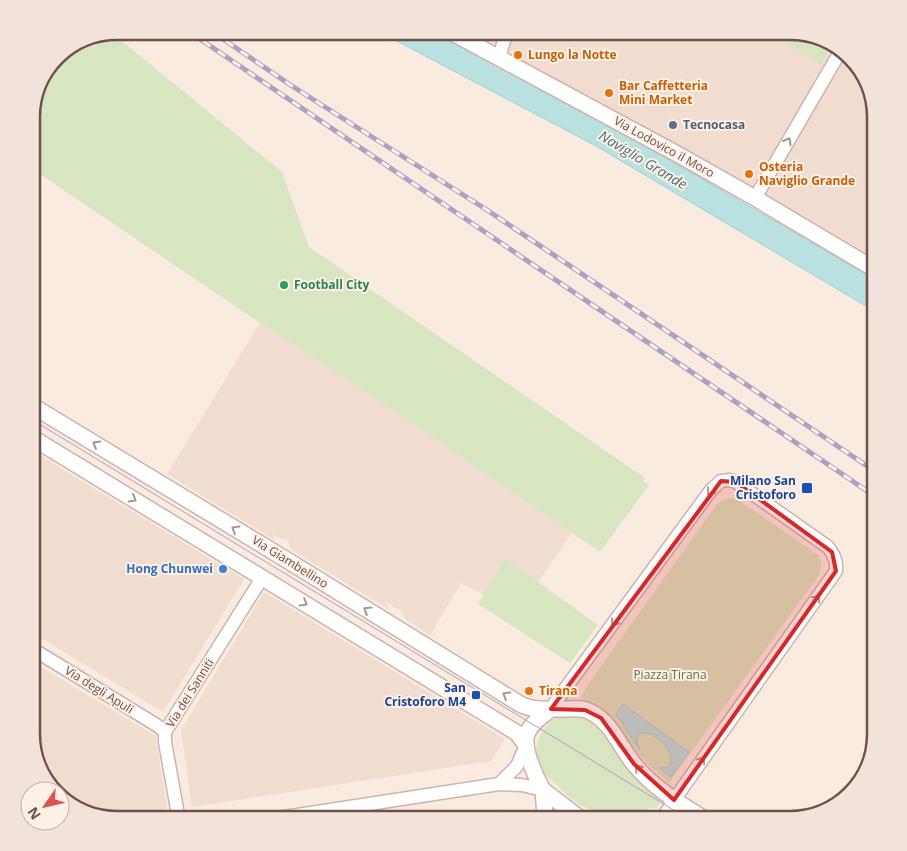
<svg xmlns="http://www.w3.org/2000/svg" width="907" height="851" viewBox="0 0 907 851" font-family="'Open Sans',sans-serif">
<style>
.residential{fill:#f1dcd0}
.green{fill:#d7e6c1}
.water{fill:#b8e1df;stroke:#9fd2d0}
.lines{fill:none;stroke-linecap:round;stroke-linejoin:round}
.minor-casing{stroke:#ccb4ac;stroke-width:15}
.tertiary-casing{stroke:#ccb4ac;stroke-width:18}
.minor{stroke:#fff;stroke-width:12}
.tertiary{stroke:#fff;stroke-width:15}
.tram{stroke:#ada1c1;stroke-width:1}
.rail-casing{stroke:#ada1c1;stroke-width:5}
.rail{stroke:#fdf0e6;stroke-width:3;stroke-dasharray:9;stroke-linecap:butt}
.oneway{stroke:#a99692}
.marked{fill:#d62828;fill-opacity:0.2;stroke:#d62828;stroke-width:4;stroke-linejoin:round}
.food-dot{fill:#e8710a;stroke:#fdf0e6;stroke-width:2}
.service-dot{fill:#5c6f8a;stroke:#fdf0e6;stroke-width:2}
.leisure-dot{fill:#2e9e5b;stroke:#fdf0e6;stroke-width:2}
.transit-dot{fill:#1a4fb4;stroke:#fdf0e6;stroke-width:2}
.shop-dot{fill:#3f7fe0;stroke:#fdf0e6;stroke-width:2}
.labels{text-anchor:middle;stroke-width:4;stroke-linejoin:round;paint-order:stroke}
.food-label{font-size:12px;font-weight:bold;fill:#c56008;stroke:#fdf0e6;text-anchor:start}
.service-label{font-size:12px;font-weight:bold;fill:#4e5e75;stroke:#fdf0e6;text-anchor:start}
.street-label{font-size:12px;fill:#6f504a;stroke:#fdf0e6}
.leisure-label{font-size:12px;font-weight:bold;fill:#27864d;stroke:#fdf0e6;text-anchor:start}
.transit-label{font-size:12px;font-weight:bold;fill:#164399;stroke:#fdf0e6;text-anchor:end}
.shop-label{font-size:12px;font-weight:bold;fill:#366cbe;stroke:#fdf0e6;text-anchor:end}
.park-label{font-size:12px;fill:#5b7443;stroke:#fdf0e6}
.water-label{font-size:14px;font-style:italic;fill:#407372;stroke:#fdf0e6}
.rim{fill:none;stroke:#6f504a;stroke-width:2.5}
</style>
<rect width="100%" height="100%" fill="#faebe1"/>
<g class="residential">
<polygon points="459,31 795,31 851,57 876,112 876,261 756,190"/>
<polygon points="260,323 394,411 572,533 538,582 505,558 484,595 461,583 430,635 405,619 400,610 384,602 390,610 290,549 288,541 284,538 281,539 272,534 276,541 167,474"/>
<polygon points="31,449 80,480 244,579 163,712 31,632"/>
<polygon points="264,592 505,739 491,761 192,807 181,730"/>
<polygon points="31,661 154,735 156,738 167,806 163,811 113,819 84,813 60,797 60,791 55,791 31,739"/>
<polygon points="502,809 517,820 431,820 455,816"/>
</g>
<g class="green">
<polygon points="784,31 795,31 830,47 821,64 779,40"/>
<polygon points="112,33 282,172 309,247 645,478 643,481 649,485 600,552 394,411 260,323 31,168 31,111 40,79 60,53"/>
<path d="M731,498L738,500L766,519L818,555C822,562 821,567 819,575L669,783L649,765L639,755L613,719L593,703L580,698L591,680L718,503L724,500Z"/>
<polygon points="505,558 598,625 570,663 478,604"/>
<path d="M575,713L590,719L603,730L616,752L623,762L661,797V800L656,809L651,807C626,826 591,815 569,797C563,792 558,786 553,781C550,778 546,777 543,774C534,762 534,747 541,734C551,717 557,716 575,713Z"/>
</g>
<g class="water">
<polygon points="378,31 431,31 592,115 876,280 876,312 596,146"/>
<path d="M623,704L689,752L671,777L659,767L666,768L671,764C674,737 625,717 640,750L616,714Z"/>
</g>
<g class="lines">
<g class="minor-casing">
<g id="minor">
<polyline points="499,57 507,31"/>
<polyline points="755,198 840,52"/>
<polyline points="31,648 158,726 165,732"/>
<path d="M551,709L562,693L711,490L721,481L730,480L736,482L828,547C834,555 837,561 836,571L674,800"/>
<polyline points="499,784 517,766 526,745"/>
<polyline points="179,820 165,742 165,732 262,578"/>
<polyline points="265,820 499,784 522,785 543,790"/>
</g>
</g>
<g class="tertiary-casing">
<g id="tertiary">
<polyline points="449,31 679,155 755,198 876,270"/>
<path d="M31,405L277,554L520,704C532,711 551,709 565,709C574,709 582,707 591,712C612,723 620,747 634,764C652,787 682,805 706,820"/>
<polyline points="31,437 517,733 526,745"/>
<path d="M551,709C542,716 531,723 527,734C522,748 536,778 543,790L582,820"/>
<polyline points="542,820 545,816 543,790"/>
<polyline points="663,820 671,808 674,800"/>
</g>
</g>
<use href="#minor" class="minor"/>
<use href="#tertiary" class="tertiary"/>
<polyline class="tram" points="31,419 690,820"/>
<g class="rail-casing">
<g id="rail">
<polyline points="188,31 876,497"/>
<polyline points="211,31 292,86 487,210 876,472"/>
</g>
</g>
<use href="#rail" class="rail"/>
</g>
<defs><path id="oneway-chevron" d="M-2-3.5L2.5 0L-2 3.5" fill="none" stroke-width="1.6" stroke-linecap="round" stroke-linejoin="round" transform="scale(1.25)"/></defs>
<g class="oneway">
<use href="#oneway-chevron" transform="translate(788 141) rotate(-60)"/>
<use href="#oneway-chevron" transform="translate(96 444) rotate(-149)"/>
<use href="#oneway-chevron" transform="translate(710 492) rotate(129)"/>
<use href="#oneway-chevron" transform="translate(133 499) rotate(31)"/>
<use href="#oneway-chevron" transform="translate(235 529) rotate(-149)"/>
<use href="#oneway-chevron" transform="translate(817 598) rotate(-55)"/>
<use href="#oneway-chevron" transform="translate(304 603) rotate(31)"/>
<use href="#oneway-chevron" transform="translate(367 610) rotate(-148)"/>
<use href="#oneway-chevron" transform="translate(614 623) rotate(126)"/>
<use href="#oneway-chevron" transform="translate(506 695) rotate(-149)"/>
<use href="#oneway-chevron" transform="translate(702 760) rotate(-55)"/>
<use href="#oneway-chevron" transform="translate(638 768) rotate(-131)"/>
</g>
<path class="marked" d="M721,481L736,482L832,552L836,571L674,800L634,764L601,718L585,710L551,709Z"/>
<g class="food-dot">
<circle cx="518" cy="55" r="5"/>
<circle cx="609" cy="93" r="5"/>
<circle cx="749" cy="174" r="5"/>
<circle cx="529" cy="691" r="5"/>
</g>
<circle class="service-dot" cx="673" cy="125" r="5"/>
<circle class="leisure-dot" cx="284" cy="285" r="5"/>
<g class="transit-dot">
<rect x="801" y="482" width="12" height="12" rx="2.5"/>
<rect x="471" y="690" width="10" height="10" rx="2.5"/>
</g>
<circle class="shop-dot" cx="223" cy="569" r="5"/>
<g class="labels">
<g class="food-label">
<text x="528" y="59">Lungo la Notte</text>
<text x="619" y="90">Bar Caffetteria<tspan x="619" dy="14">Mini Market</tspan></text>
<text x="759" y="171">Osteria<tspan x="759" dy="14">Naviglio Grande</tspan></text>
<text x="539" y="695">Tirana</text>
</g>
<g class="service-label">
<text x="683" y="129">Tecnocasa</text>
</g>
<g class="street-label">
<text transform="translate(664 147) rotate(29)" y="4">Via Lodovico il Moro</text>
<text transform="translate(290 562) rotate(32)" y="4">Via Giambellino</text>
<text transform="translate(99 690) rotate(32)" y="4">Via degli Apuli</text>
<text transform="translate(190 693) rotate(-58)" y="4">Via dei Sanniti</text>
</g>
<g class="leisure-label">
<text x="294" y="289">Football City</text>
</g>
<g class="transit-label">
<text x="796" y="485">Milano San<tspan x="796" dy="14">Cristoforo</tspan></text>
<text x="466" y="692">San<tspan x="466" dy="14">Cristoforo M4</tspan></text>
</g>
<g class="shop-label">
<text x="213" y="573">Hong Chunwei</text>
</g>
<g class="park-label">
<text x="670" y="679">Piazza Tirana</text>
</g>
<g class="water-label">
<text transform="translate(643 160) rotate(31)" y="5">Naviglio Grande</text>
</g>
</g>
<path d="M0 0H907V851H0ZM117 40H790A77 77 0 0 1 867 117V734A77 77 0 0 1 790 811H117A77 77 0 0 1 40 734V117A77 77 0 0 1 117 40Z" fill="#f2e3da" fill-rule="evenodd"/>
<path class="rim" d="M117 40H790A77 77 0 0 1 867 117V734A77 77 0 0 1 790 811H117A77 77 0 0 1 40 734V117A77 77 0 0 1 117 40Z"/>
<g transform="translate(45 806) rotate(236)"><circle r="24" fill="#fdf0e6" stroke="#c4b0a8"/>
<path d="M0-4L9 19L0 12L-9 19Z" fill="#db544f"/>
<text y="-8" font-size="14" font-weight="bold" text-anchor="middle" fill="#6f504a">N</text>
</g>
</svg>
